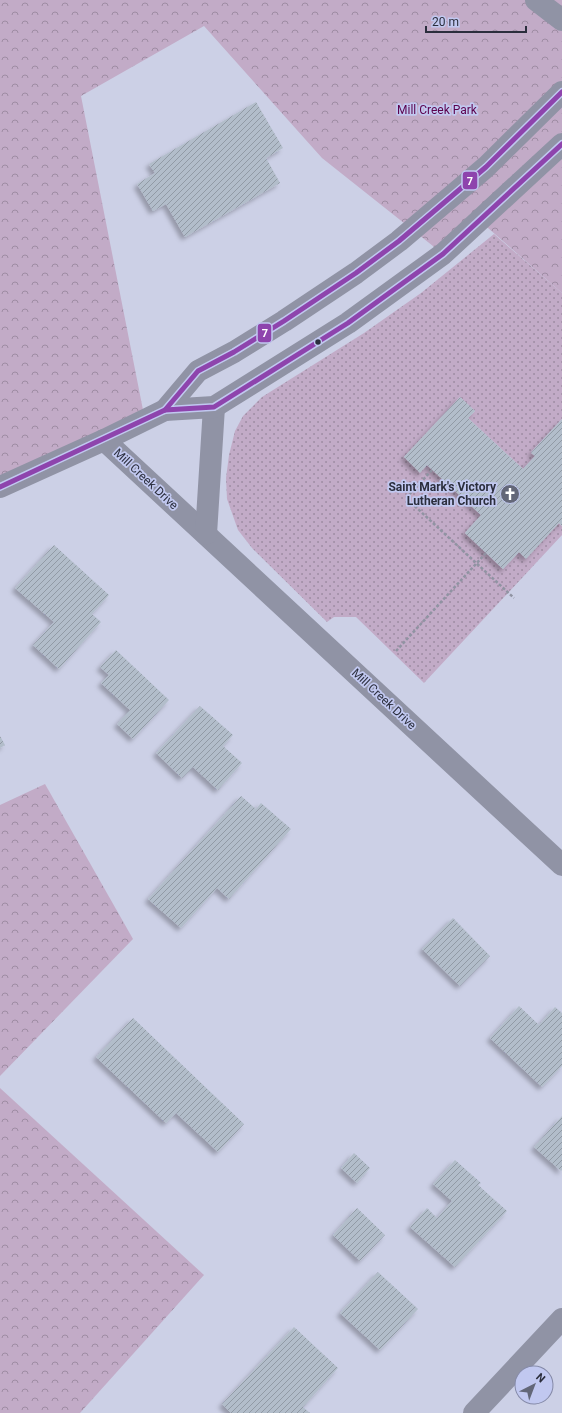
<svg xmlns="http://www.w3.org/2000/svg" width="562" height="1413" viewBox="0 0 562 1413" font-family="Roboto,sans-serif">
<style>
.grass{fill:url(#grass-dots)}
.forest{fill:url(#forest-crowns)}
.building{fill:url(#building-hatch);filter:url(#shadow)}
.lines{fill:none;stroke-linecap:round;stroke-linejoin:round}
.path{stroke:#9093a2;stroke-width:2.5;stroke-dasharray:3 2;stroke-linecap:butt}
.minor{stroke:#9093a5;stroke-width:22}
.tertiary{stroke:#9093a5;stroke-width:22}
.bus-1-casing{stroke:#c1c8f0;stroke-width:8}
.bus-1{stroke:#8e44ad;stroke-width:5}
.bus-dot{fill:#2b2e3d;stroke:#c1c8f0;stroke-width:1.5}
.labels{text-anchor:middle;stroke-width:3.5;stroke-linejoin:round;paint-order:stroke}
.park-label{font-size:12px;fill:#5b024d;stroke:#c1c8f0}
.street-label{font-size:12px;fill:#2b2e3d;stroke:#c1c8f0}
.poi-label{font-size:12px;font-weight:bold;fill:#2b2e3d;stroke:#c1c8f0;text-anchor:end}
.line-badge{stroke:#c1c8f0;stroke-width:1.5}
.badge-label{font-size:11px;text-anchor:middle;font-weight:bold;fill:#fff}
</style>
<defs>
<pattern id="grass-dots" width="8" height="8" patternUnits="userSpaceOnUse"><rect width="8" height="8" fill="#c2abc7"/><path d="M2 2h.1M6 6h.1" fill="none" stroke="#9e8ca3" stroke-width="1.8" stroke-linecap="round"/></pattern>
<pattern id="forest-crowns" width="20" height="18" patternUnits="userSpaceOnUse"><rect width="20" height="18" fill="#c2abc7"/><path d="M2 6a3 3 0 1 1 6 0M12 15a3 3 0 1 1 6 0" fill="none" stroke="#9e8ca3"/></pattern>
<pattern id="building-hatch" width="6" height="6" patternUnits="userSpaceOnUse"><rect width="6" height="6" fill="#b2bdca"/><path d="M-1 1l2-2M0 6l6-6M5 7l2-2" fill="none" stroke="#919aa5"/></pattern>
<filter id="shadow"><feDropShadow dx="-3.5" dy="3.5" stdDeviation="2" flood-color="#0004"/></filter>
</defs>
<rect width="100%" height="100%" fill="#ccd0e6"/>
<polygon class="grass" points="494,234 562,293 562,419 531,452 535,456 523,469 468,418 475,411 460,397 404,457 420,472 427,465 481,515 465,533 503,569 519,552 526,558 559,523 562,526 562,535 424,683 356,617 334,617 327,622 252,548 238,530 227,499 226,478 229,455 235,431 243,416 262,397 364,333 421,293"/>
<g class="forest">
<polygon points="0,0 562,0 562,293 480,221 443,254 322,158 204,26 81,96 145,420 0,487"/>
<polygon points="45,784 133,939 0,1076 0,805"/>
<polygon points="0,1088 204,1275 80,1413 0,1413"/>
</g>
<g class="building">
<polygon points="256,102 283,148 266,158 280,183 185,237 166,204 153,211 137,184 155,173 149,164"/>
<polygon points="460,397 475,411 468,418 523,469 535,456 531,453 562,419 562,526 559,523 526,559 519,552 503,569 465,533 481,515 427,465 420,473 404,457"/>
<polygon points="54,545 109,595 92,614 101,622 59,669 33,645 54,622 15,588"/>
<polygon points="116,650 169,700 133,739 117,724 130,710 101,683 109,675 100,667"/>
<polygon points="200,706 233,735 223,746 242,763 218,790 193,767 182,778 156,753"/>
<polygon points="0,736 5,745 0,748"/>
<polygon points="241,796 256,809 261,803 291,829 229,899 217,888 181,928 148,899"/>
<polygon points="453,918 490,956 460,986 422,949"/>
<polygon points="519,1006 539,1025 555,1007 562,1013 562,1066 542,1087 490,1038"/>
<polygon points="133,1018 244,1124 218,1152 176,1113 166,1123 96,1057"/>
<polygon points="562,1116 562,1170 561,1171 534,1147"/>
<polygon points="354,1153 370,1168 357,1183 341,1168"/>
<polygon points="455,1160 481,1183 478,1185 507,1211 455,1267 410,1227 427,1208 437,1218 452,1201 433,1184"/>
<polygon points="357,1208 385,1235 360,1261 333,1235"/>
<polygon points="378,1272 418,1309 380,1350 340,1313"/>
<polygon points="294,1327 338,1368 303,1407 310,1413 231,1413 222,1404"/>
</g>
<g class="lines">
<g class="path">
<polyline points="432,470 406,498 514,598"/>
<polyline points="396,651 486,553"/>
</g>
<g class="minor">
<polyline points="536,0 562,20"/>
<polyline points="104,440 562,865"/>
<polyline points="206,534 214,407"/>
<polyline points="474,1413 562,1319"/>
</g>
<g class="tertiary">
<polyline points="165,410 198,371 234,352 284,321 356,273 399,241 486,167 562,92"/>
<polyline points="0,487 104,440 165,410 214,407 348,323 443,254 562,144"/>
</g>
<g class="bus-1-casing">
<g id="bus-1">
<polyline points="165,410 198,371 234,352 284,321 356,273 399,241 486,167 562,92"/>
<polyline points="0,487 165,410 214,407 348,323 443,254 562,144"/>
</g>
</g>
<use href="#bus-1" class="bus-1"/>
</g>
<defs>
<g id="church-disc" transform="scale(1)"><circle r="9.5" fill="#636778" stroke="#c1c8f0"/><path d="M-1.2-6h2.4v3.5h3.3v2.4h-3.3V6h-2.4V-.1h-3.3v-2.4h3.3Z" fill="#fff"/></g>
</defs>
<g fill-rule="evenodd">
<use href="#church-disc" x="510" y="494"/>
</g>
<circle class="bus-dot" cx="318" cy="342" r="3.5"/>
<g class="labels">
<g class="park-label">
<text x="437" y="114">Mill Creek Park</text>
</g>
<g class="street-label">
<text transform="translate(146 479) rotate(43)" y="4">Mill Creek Drive</text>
<text transform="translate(384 699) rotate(43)" y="4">Mill Creek Drive</text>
</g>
<g class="poi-label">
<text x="496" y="491">Saint Mark's Victory<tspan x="496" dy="14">Lutheran Church</tspan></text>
</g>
</g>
<g class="line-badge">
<rect x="462" y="171" width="16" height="19" rx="4" fill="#8e44ad"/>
<rect x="257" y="323" width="15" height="20" rx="4" fill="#8e44ad"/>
</g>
<g class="badge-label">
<text x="470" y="185">7</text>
<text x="265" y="337">7</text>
</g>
<g transform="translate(534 1385) rotate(42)"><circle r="19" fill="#c1c8f0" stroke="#858aa8"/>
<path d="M0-3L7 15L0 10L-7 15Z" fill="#636778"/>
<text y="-6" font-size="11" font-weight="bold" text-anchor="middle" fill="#2b2e3d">N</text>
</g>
<path d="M426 26v6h100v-6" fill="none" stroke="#2b2e3d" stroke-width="2"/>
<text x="432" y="26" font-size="12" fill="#2b2e3d" stroke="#c1c8f0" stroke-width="3" paint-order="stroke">20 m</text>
</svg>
